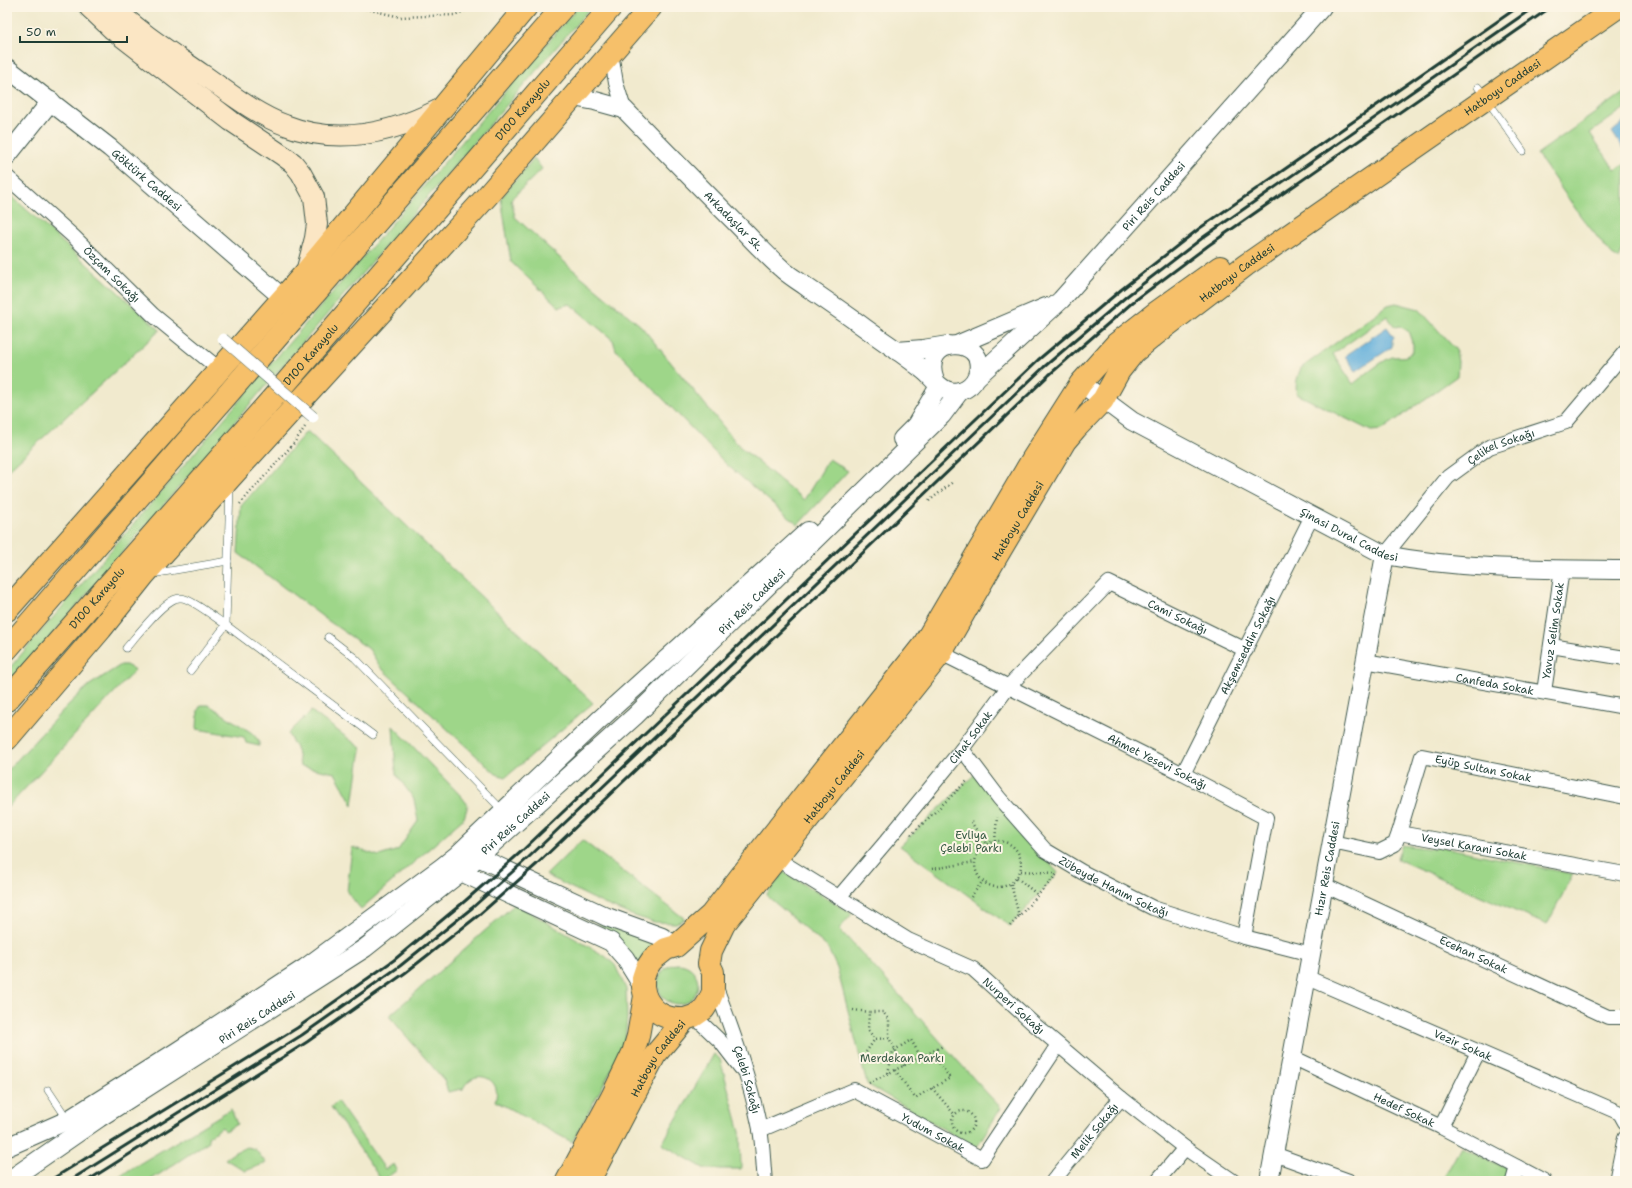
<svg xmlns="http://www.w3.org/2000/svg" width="1632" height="1188" viewBox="0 0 1632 1188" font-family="'Shantell Sans',sans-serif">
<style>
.green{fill:#9ed689;stroke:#5e8a5e;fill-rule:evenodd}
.water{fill:#62afdb;stroke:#407688}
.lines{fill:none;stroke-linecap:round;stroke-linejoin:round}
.service-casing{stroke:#3e574b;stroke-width:8}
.minor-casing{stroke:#3e574b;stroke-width:16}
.tertiary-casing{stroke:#3e574b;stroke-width:20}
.secondary-casing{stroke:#3e574b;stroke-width:22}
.primary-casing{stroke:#3e574b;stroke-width:24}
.trunk-casing{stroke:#3e574b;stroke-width:24}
.path{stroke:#3e574b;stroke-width:2.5;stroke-dasharray:1 3;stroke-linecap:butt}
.service{stroke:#fff;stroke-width:7}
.minor{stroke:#fff;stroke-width:14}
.tertiary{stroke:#fff;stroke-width:18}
.secondary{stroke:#fbe6c4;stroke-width:20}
.primary{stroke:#f6c06b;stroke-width:22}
.trunk{stroke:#f6c06b;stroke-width:22}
.rail{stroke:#1f3d34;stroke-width:3}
.pedestrian-bridge-casing{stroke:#3e574b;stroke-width:12;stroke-linecap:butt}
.pedestrian-bridge{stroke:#fff;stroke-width:11}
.labels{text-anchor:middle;stroke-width:4;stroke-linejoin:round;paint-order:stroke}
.street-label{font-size:11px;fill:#1f3d34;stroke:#fcf5e5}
.park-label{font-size:11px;fill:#385c45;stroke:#fcf5e5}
</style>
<rect width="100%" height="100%" fill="#fcf5e5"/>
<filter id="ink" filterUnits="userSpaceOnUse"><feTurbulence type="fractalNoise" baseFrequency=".025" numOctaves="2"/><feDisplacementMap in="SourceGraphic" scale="8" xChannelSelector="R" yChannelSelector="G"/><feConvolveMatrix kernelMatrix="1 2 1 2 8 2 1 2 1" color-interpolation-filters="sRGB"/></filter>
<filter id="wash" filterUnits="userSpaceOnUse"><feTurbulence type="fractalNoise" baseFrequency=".012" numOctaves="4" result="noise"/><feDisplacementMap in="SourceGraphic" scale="16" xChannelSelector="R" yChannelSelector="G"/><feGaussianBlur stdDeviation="0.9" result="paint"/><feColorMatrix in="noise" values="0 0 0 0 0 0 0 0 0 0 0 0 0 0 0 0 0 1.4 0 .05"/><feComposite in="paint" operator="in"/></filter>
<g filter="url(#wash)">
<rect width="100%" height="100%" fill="#f1eace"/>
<g class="green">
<polygon points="578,7 591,7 7,687 7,671"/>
<polygon points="1625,92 1625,108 1590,133 1615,170 1625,164 1625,244 1619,259 1612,255 1582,218 1537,154"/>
<polygon points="534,158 542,169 511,199 515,217 571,268 641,326 739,446 804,500 829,459 848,471 798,525 726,464 616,350 613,340 570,304 559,307 511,262 501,198"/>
<polygon points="7,192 160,330 7,471"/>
<path d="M1396,303L1419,309L1456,350L1458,362L1457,376L1382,430L1371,431L1297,394C1295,384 1297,378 1301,368L1388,305ZM1387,316L1395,327L1399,326L1408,331L1413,345V351C1405,359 1403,356 1393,357C1385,358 1361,378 1353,384L1333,354Z"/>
<polygon points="307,431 593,703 506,777 496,774 381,668 369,649 327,620 238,553 241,506"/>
<polygon points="121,665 126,665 135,670 7,808 7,771 66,707 88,686"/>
<polygon points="201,705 208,705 212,707 252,733 259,741 259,746 246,743 244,737 197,729 198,710"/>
<polygon points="311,711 361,748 353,805 335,773 300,766 297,750 288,734"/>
<polygon points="393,726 461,796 468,805 464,818 361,909 347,892 352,847 379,856 398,850 418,821 414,799 396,774"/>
<polygon points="974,775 1058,873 1010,926 900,846"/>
<polygon points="582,840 685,919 676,923 654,922 634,916 604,904 546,875"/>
<polygon points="1402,845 1434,849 1438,846 1573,874 1547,925 1397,859"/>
<path d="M784,872L852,914L839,929C895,988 946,1050 1001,1108L976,1148L867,1084L837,968L827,947L766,895Z"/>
<path d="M515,904L605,956L615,965L626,989L627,1018L625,1040L619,1056L572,1142L495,1101C504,1078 472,1065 462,1091V1089L448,1092L444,1080L389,1016Z"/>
<polygon points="596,922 658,944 636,966 611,934"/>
<circle cx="678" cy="984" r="20"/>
<polygon points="714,1054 720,1059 740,1132 741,1169 705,1169 662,1144"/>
<polygon points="337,1101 385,1169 394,1164 397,1170 382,1181 331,1107"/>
<polygon points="231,1109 237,1124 225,1131 222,1127 208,1137 209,1141 149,1181 114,1181 129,1170"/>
<polygon points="247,1147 255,1149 266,1163 245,1171 225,1159 235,1152"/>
<polygon points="1461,1147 1506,1168 1506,1181 1442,1181"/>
</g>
<g class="water">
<polygon points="1625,121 1625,149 1624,150 1612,132"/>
<polygon points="1387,327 1394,337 1392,340 1392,347 1356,371 1345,356"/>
</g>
</g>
<g filter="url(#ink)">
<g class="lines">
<g class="service-casing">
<g id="service">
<polyline points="1478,87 1523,151"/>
<polyline points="230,485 226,625 373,735"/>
<polyline points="152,574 228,561"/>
<polyline points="328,637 355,658 503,811"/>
<path d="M126,648C136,637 166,596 181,598C190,598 217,619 226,625L190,671"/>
<polyline points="48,1090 68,1120"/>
</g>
</g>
<g class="minor-casing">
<g id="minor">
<polyline points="611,53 616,83 624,109"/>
<path id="s1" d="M7,177L74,237L153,315L219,369"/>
<path id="s2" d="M1385,555L1448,477L1489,447L1566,422L1625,352"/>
<polyline points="1551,646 1625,658"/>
<path id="s3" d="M941,653L1183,774L1266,818L1244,937"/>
<path id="s4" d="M1365,661L1625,707"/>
<path id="s5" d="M1544,692L1562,569"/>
<path id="s6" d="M962,749L999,798L1045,850L1082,872L1153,908L1244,937L1311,954"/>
<path id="s7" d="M1183,774L1312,516"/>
<path id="s8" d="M1399,833L1422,756L1625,797"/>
<path id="s9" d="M1332,842L1379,852L1395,844L1399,833L1625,874"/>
<path id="s10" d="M777,859L908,940L973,969L1035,1025L1121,1098L1185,1148L1233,1181"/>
<path id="s11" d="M1324,885L1608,1017H1625"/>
<path id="s12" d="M839,897L890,837L962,749L1009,686L1109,583L1246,650"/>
<path id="s13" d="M1306,977L1620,1113L1625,1122"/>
<path id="s14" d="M715,985C733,1032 750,1079 760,1129C763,1146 763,1164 765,1181"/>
<polyline points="694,1016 721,1042 741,1068"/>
<path id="s15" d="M1292,1057L1441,1127L1478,1052"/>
<polyline points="1441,1127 1544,1181"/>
<path id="s16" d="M760,1130L854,1090L982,1159L1058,1045"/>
<polyline points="1274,1154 1349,1181"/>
<path id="s17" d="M1053,1181L1121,1098"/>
<polyline points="1157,1181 1185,1148"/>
<polyline points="1513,1181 1517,1167"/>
<polyline points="1616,1181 1625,1137"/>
</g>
</g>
<g class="tertiary-casing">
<g id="tertiary">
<path id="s18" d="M7,68L110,148L283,298"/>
<path id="s19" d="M573,97L595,101L624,109C659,145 694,181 730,217C747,234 763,252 781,268C789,276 799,281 808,288C827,301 846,314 865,328C884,342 905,355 923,370C931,376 937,386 946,390C960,396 975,386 978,372C987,335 918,335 935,380"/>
<polyline points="7,156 51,101"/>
<polyline points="959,344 1046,307"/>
<polyline points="897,351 923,349 948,345"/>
<path id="s20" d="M977,377L1061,300L1322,7"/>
<path id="s21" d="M1081,383L1132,421L1385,555C1464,570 1545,569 1625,570"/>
<polyline points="902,439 916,425 939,386"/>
<polyline points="466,856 478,857 607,917 662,937 676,946"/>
<polyline points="461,872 611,942 625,958 643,987"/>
<polyline points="7,1147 68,1120 176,1052 305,968 442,867 457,855 598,721 808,531"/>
<path id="s22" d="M8,1181L99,1118L365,948L461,872L635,716L942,415L960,391"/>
<path id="s23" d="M1269,1181L1385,555"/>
</g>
</g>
<g class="secondary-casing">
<g id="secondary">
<polyline points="89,7 112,29 231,121 282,155 293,163 301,173 314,197 317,224 315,238 306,272"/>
<path d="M113,7C140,33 172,53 202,74C228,92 255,114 285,125C338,146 393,133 442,108"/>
</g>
</g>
<g class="primary-casing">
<g id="primary">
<path d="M645,996C653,1013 666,1020 685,1019"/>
<polyline points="567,1181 612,1097 633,1053 638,1036 645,996 643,987 643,978 646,969 652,960 666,949 676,946 711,915 764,846 924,644 1032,460 1081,383 1116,344 1157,312 1220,267"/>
<path id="s24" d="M589,1181L655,1055L685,1019L694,1016L704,1009L709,1001L713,992V972L709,964L711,951L724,924L941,653L995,559L1065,441L1076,428L1103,400L1119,371L1134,352L1156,334L1246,265L1618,7"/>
</g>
</g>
<g class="trunk-casing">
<g id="trunk">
<polyline points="7,610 306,272 526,7"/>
<polyline points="7,649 563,7"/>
<path id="s25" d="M7,700L272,399L611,7"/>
<polyline points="7,739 101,629 144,575 230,478 488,195 651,7"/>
</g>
</g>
<g class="path">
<polyline points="358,7 400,17 455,15 473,7"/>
<polyline points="929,501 954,481"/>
<polyline points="240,504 294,443 305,427"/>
<polyline points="971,822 986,844"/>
<polyline points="911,835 968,780"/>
<circle cx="998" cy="864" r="23"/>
<polyline points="995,841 997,817"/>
<polyline points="932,869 975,862"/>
<polyline points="1021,871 1054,873"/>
<polyline points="1017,878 1038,895"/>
<polyline points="1011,884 1019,916"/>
<polyline points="971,897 982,882"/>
<polyline points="1010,926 1058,873"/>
<polyline points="853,1010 869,1012"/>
<polyline points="889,1038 875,1039 868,1030 869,1012 883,1012 889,1020 889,1038 904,1066"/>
<polyline points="866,1052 875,1039"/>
<polyline points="895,1070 915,1098 950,1078 931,1052"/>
<polyline points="888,1073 893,1051 911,1040 921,1057"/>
<polyline points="869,1083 943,1046"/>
<polyline points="932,1088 955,1115"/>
<circle cx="963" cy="1122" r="11"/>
</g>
<use href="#service" class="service"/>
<use href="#minor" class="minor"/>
<use href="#tertiary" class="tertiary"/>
<use href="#secondary" class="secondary"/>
<use href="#primary" class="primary"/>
<use href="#trunk" class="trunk"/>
<g class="rail">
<polyline points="49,1181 297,1028 394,960 465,901 522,851 1038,360 1122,289 1200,228 1518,7"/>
<polyline points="69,1181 302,1035 400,966 472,908 529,857 1044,367 1127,296 1205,236 1534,7"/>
<polyline points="87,1181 307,1042 405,973 479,915 537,864 1049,375 1133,302 1209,245 1551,7"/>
</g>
<g class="pedestrian-bridge-casing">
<polyline id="pedestrian-bridge" points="223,339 313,417"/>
</g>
<use href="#pedestrian-bridge" class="pedestrian-bridge"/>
</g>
</g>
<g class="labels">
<g class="street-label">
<text dy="4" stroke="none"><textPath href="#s24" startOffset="1462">Hatboyu Caddesi</textPath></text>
<text dy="4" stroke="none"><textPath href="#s25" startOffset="784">D100 Karayolu</textPath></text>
<text dy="4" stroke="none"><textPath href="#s18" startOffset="179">Göktürk Caddesi</textPath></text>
<text dy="4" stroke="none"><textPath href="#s20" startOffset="253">Piri Reis Caddesi</textPath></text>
<text dy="4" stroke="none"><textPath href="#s19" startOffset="209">Arkadaşlar Sk.</textPath></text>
<text dy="4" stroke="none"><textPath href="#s24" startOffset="1138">Hatboyu Caddesi</textPath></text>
<text dy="4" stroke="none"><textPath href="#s1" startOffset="143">Özçam Sokağı</textPath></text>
<text dy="4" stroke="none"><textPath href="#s25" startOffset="460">D100 Karayolu</textPath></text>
<text dy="4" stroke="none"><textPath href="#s2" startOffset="162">Çelikel Sokağı</textPath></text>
<text dy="4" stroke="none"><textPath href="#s24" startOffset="802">Hatboyu Caddesi</textPath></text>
<text dy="4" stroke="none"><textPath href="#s21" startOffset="309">Şinasi Dural Caddesi</textPath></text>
<text dy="4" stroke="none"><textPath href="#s25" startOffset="136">D100 Karayolu</textPath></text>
<text dy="4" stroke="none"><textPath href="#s22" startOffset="946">Piri Reis Caddesi</textPath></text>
<text dy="4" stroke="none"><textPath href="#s12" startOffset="491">Cami Sokağı</textPath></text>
<text dy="4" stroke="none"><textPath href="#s5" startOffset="62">Yavuz Selim Sokak</textPath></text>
<text dy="4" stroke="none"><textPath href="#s7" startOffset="144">Akşemseddin Sokağı</textPath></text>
<text dy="4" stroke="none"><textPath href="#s4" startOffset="132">Canfeda Sokak</textPath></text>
<text dy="4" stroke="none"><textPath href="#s12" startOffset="207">Cihat Sokak</textPath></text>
<text dy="4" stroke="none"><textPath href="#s3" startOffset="242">Ahmet Yesevi Sokağı</textPath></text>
<text dy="4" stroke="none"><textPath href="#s8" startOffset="143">Eyüp Sultan Sokak</textPath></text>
<text dy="4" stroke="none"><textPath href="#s24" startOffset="478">Hatboyu Caddesi</textPath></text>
<text dy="4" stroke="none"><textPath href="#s22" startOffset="622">Piri Reis Caddesi</textPath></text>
<text dy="4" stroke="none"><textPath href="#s9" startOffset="154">Veysel Karani Sokak</textPath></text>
<text dy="4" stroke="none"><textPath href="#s23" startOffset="318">Hızır Reis Caddesi</textPath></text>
<text dy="4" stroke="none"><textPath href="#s6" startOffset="209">Zübeyde Hanım Sokağı</textPath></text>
<text dy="4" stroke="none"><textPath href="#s11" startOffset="165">Ecehan Sokak</textPath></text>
<text dy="4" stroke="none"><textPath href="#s10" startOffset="280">Nurperi Sokağı</textPath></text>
<text dy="4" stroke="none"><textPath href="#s22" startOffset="298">Piri Reis Caddesi</textPath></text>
<text dy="4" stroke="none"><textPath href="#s13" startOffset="171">Vezir Sokak</textPath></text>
<text dy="4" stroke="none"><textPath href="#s24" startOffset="141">Hatboyu Caddesi</textPath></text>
<text dy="4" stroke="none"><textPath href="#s14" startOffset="100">Çelebi Sokağı</textPath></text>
<text dy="4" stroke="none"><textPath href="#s15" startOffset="124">Hedef Sokak</textPath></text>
<text dy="4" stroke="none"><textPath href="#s17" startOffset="65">Melik Sokağı</textPath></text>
<text dy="4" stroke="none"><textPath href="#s16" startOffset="192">Yudum Sokak</textPath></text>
</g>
<g class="park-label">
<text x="971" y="839">Evliya<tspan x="971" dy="13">Çelebi Parkı</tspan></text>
<text x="902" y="1062">Merdekan Parkı</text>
</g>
</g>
<rect width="1632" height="1188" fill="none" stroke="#fcf5e5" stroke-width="24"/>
<path d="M20 36v6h107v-6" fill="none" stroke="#1f3d34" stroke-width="2"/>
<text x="26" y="36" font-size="12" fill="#1f3d34" stroke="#fcf5e5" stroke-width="3" paint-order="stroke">50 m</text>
</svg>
